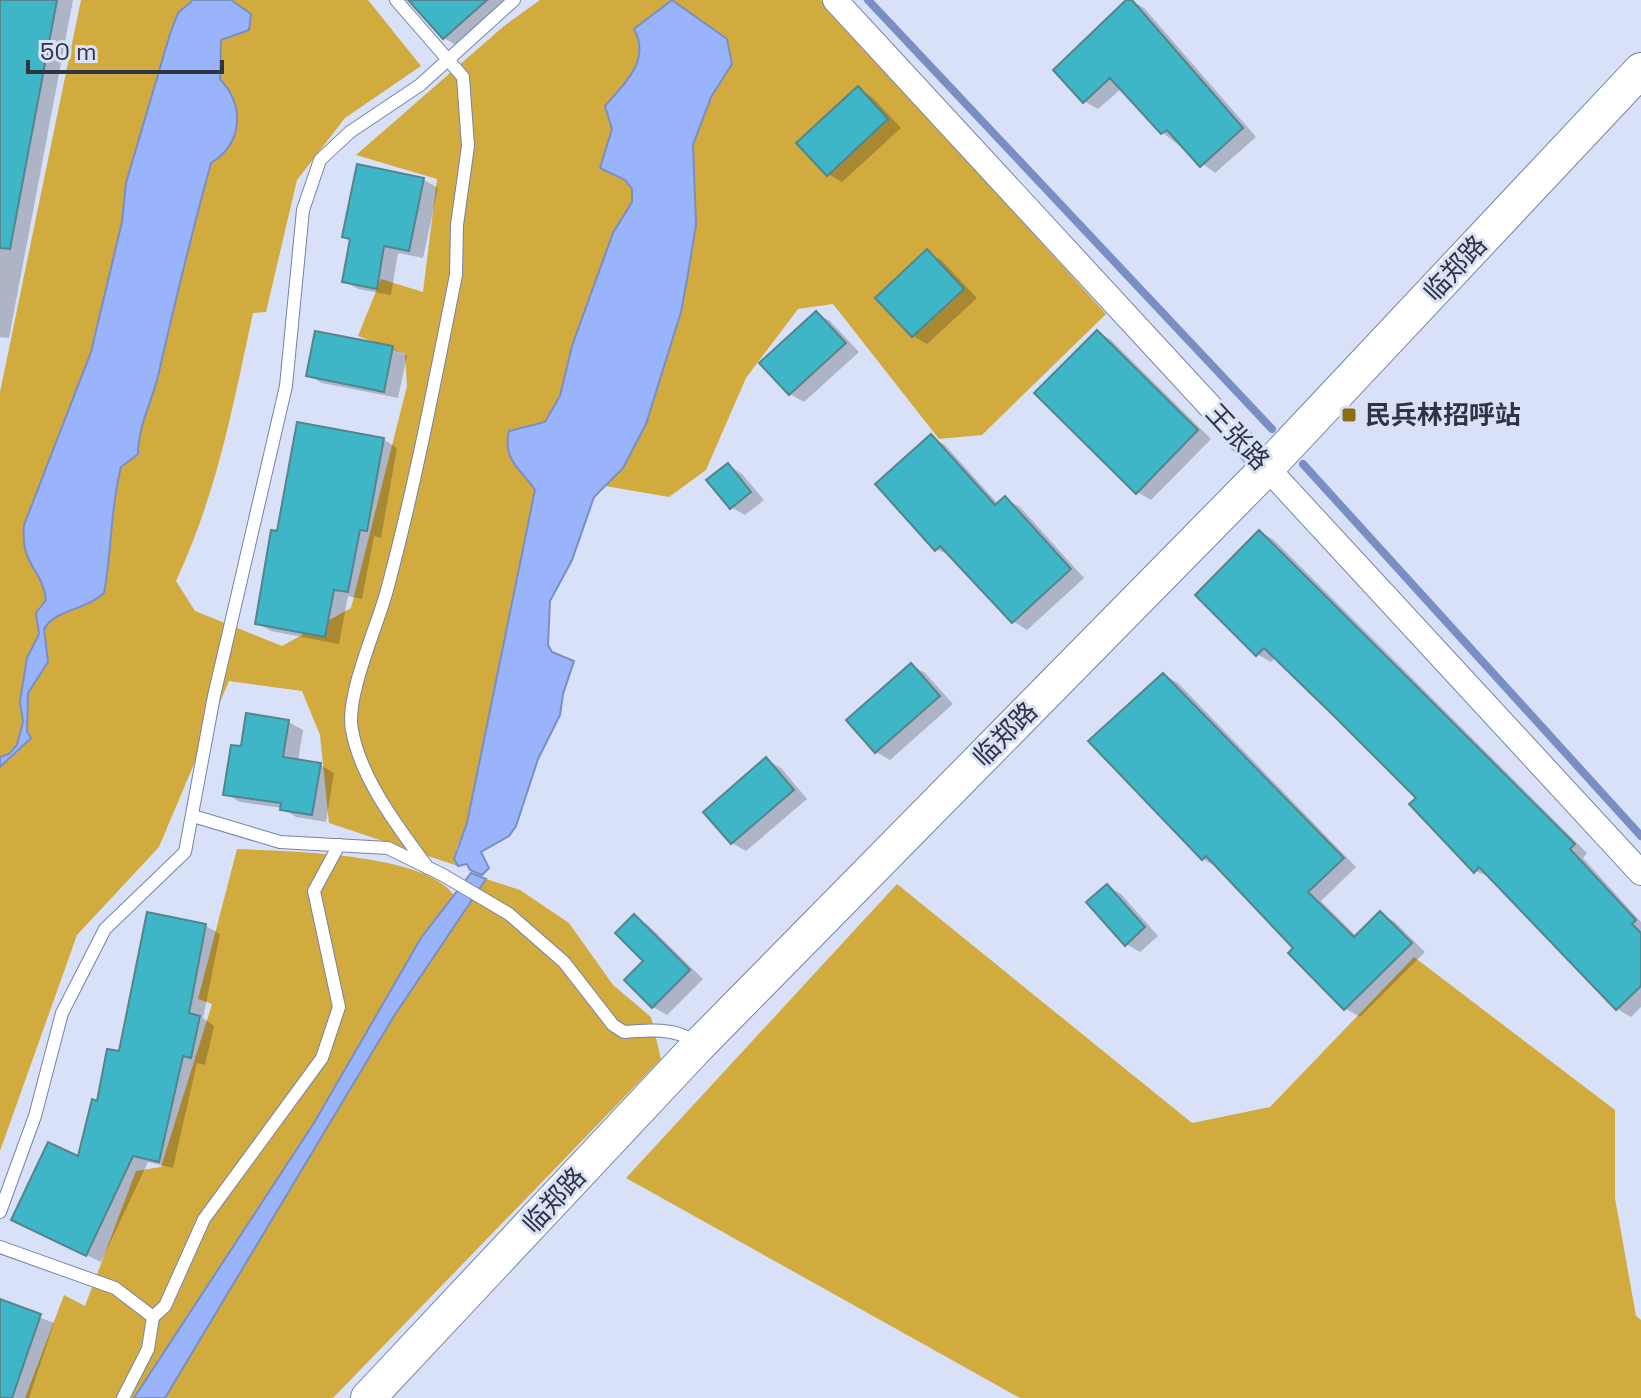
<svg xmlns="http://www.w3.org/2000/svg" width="1641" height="1398" viewBox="0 0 1641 1398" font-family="'Space Grotesk','Noto Sans SC',sans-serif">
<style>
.green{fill:#d2ab3f}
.water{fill:#9ab4fb;stroke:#7a8ec4;stroke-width:2}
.shadow{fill:#0003}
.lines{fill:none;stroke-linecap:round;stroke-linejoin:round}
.stream{stroke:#7a8ec4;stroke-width:8}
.building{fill:#3fb6c7;stroke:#53858c;stroke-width:2}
.lane-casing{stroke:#7683a6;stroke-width:14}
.street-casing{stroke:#7683a6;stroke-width:26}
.secondary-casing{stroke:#7683a6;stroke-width:36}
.lane{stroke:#fff;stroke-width:12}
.street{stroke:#fff;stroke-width:24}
.secondary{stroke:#fff;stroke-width:34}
.poi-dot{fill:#8b6d0f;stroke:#d8e1f8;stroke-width:3}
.labels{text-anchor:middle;stroke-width:6;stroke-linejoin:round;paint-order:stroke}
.street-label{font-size:26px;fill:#2f3443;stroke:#d8e1f8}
.poi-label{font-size:26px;font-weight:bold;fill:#2f3443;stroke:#d8e1f8;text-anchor:start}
</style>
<rect width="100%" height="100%" fill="#d8e1f8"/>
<g class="green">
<path d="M81,0H368L421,66L345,118L297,180L266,312L253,313C232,410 218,490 176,581L195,611L282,646L351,608L407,386L405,354L358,336L381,279L423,292L437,179L356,155L504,26L540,0H821L1106,314L982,435L939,439L833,304L798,309L746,378L706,470L669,497L605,486L535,490L467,823L456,849L458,866L329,823L320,735L302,691L229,681L159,847L77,935L0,1151V392Z"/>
<path d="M237,849C286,851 430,853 455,897L422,938L314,1123L134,1398H25L64,1295L85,1306L136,1171L161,1167L212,1004L198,999Z"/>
<polygon points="486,879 520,890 569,923 613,985 651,1017 661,1059 333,1398 165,1398 394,1016"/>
<polygon points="897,884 1192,1123 1270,1107 1414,957 1615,1110 1615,1198 1636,1316 1641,1320 1641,1398 1020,1398 626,1178"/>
</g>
<g class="water">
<path d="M193,0H231L251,14L249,30L221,40L220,79C245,106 243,143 211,163C192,232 175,302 159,372C153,400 138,425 138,454L121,467C110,509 112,551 104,593C83,612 57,608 44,629L48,662L28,693L27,731L31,738L0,767V757L9,754L17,745L23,722L20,701L27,658L39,634L36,613L46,600C42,567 20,566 24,525L91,352L122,222L126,183L170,34L178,13Z"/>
<path d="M672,0L727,39L732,64L711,97L693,145L696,225L688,274L681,312L646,424L623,468L594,497L572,560L550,601L548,645L552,652L574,661L563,694L560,715L538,759L516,826L509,836L481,852L489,868L482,875L470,870L467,864L458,866L454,859L467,823L535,490C521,469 502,460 509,431L545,422L560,396L572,346L613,233L632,202V189L625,180L600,168L612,129L605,106C625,83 651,60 634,29Z"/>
<polygon points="471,873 486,879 394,1016 165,1398 134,1398 314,1123 421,938"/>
</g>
<g class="shadow">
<polygon points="0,0 73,0 9,338 0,337"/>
<polygon points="411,0 510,0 458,46 444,38"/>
<polygon points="1130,0 1144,8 1256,137 1215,173 1163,133 1122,88 1098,109 1084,101"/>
<polygon points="858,89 872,97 901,128 842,182 828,174"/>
<polygon points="424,180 438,188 423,258 398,253 391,295 358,289 344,281 351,240 344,236"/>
<polygon points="927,252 941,260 977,298 927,344 913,336"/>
<polygon points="816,313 830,321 859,352 804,402 790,394"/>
<polygon points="1097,332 1111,340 1211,439 1151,500 1137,492"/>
<polygon points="393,348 407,356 398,398 322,383 308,375"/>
<polygon points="931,437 945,445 999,505 1005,499 1020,507 1084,578 1027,630 1013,621 952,556 936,549"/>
<polygon points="383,439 397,448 381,538 374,536 362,599 348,596 339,644 271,631 257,623"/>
<polygon points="728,465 742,474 764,500 745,515 731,507"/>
<polygon points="1260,532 1274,540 1587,853 1583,858 1641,922 1641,1007 1631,1017 1617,1009 1491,877 1475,871 1419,798 1276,657 1271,662 1257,654"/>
<polygon points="911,665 925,673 953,704 890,760 876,752 848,720"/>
<polygon points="1164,675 1178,683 1356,867 1321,901 1357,937 1381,914 1395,922 1425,952 1360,1017 1346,1009 1291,953 1296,948 1217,867 1203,859"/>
<polygon points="288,722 303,730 298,761 320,765 334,773 326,822 296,817 282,808 240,802 226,794 243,749"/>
<polygon points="767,760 781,768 807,799 746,851 732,843"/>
<polygon points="1107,886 1121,894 1158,936 1140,952 1126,944"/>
<polygon points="148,914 206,926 220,934 203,1018 214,1026 205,1065 197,1063 173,1168 148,1162 101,1262 28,1227 80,1159 121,1053"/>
<polygon points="634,917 648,925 703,979 667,1015 653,1007"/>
<polygon points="0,1302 54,1323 29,1398 0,1398"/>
</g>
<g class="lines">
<g class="stream">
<polyline points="868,0 1272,429"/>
<polyline points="1303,464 1641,836"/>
</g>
</g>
<g class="building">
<polygon points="0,0 57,0 10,249 0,248"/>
<polygon points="408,0 487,0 443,39"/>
<polygon points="1126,0 1132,0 1243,128 1200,167 1167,130 1161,134 1110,78 1083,103 1053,70"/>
<polygon points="858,86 888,119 827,176 796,143"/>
<polygon points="357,164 424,178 409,251 384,246 377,289 342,282 350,239 342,237"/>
<polygon points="927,249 964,289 912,337 875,298"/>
<polygon points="816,311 846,343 789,395 759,363"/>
<polygon points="1097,330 1198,430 1136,494 1034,393"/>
<polygon points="315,331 393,346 384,392 306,376"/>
<polygon points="297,422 384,438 367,531 360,530 348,592 334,590 325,637 255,624 271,530 277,531"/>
<polygon points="931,434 995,505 1005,496 1071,569 1012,623 940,546 935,551 875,484"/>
<polygon points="728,463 751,492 730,509 706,480"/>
<polygon points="1259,530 1575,844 1570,849 1636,920 1632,924 1641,933 1641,986 1616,1010 1479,867 1474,873 1409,804 1416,798 1336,718 1264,648 1256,656 1195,595"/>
<polygon points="911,663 940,696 875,753 846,720"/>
<polygon points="1163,673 1344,858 1308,892 1354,937 1380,911 1412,943 1344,1010 1288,953 1293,948 1206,856 1202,860 1088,741"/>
<polygon points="246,713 289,720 283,757 321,763 312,815 280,810 281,803 223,795 231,745 241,746"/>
<polygon points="766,757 794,790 731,844 703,812"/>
<polygon points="1107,884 1145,927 1125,946 1086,902"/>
<polygon points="147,912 206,924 189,1013 200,1016 191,1058 183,1056 159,1162 133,1156 86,1256 11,1220 48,1142 78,1156 92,1099 97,1101 107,1049 119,1051"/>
<polygon points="634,914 690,970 652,1008 624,980 643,961 615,933"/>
<polygon points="0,1299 41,1314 12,1398 0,1398"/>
</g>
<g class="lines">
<g class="lane-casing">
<g id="lane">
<path d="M396,0L463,77L468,146L457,225L456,275C435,380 415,486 387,590C378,625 345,696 352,730C361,780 399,828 428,868"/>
<path d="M193,816L280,842L388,848L443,875L509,914L564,962L613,1025L624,1032C645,1030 678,1027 695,1043"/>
<polyline points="0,1212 35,1116 62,1013 105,929 185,852 214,696 286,386 303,210 320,160 350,132 420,85 514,0"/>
<polyline points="0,1247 115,1288 153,1317 148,1349 123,1398"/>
<polyline points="153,1317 165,1306 204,1219 322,1058 339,1007 314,891 339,845"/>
</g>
</g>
<g class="street-casing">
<polyline id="street" points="835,0 1641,873"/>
</g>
<g class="secondary-casing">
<polyline id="secondary" points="368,1398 698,1046 1267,468 1641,70"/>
</g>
<use href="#lane" class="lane"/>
<use href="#street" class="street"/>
<use href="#secondary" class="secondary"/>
</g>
<rect class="poi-dot" x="1341" y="407" width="16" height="16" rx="4"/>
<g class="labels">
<g class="street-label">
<text transform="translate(1455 268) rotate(-47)" y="9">临郑路</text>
<text transform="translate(1238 437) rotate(47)" y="9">王张路</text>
<text transform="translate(1005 734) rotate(-45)" y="9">临郑路</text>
<text transform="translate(554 1200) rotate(-47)" y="9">临郑路</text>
</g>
<g class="poi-label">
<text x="1365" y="424">民兵林招呼站</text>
</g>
</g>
<path d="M28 60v12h194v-12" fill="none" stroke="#2f3443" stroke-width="4"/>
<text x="40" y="60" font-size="24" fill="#2f3443" stroke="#d8e1f8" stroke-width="6" paint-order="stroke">50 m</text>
</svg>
